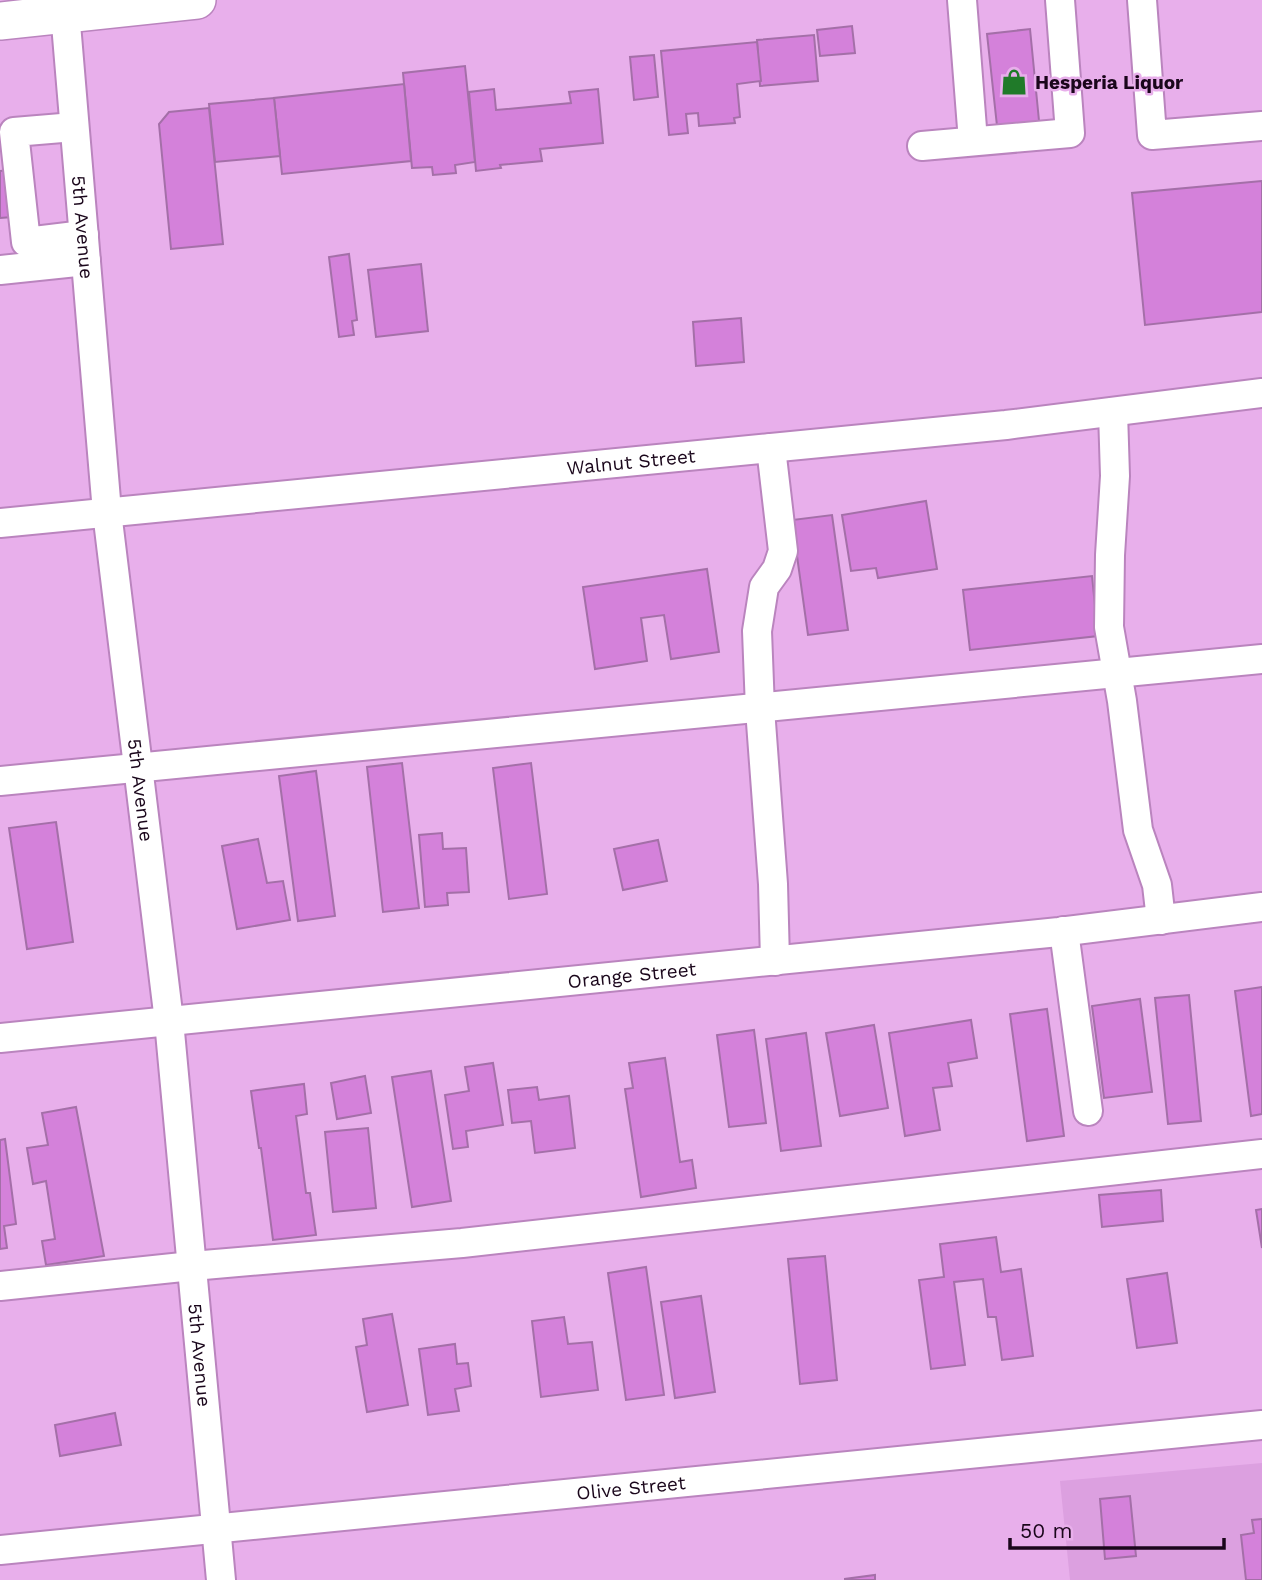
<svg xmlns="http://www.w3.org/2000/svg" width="1262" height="1580" viewBox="0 0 1262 1580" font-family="'Work Sans',sans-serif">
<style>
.built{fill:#dca0e0}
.building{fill:#d481da;stroke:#a46fa8;stroke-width:2}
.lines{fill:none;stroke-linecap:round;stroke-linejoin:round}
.minor-casing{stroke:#ba84be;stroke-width:32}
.major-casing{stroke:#ba84be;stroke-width:40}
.minor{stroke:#fff;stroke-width:28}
.major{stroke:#fff;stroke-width:37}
.labels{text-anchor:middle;stroke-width:5;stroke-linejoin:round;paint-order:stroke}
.poi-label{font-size:19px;font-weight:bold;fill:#1a061b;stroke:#e8afeb;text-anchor:start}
.street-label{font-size:19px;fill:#1a061b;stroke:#e8afeb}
</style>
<rect width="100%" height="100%" fill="#e8afeb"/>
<polygon class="built" points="1262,1463 1262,1580 1070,1580 1060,1481"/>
<g class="building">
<polygon points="852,26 855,53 820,56 817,30"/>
<polygon points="1030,29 1040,131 998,135 987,34"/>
<polygon points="814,35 818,81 760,86 757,40"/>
<polygon points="757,42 761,81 737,84 740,117 734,118 735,123 699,126 698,113 686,114 688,133 669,135 661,51"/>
<polygon points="654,55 658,97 634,100 630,57"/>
<polygon points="465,66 475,162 455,165 456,173 433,175 432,167 412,168 403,73"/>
<polygon points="404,84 411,161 282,174 274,98"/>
<polygon points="494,89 496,110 571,103 569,92 598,89 603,143 540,149 542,161 500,165 501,168 476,171 469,92"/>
<polygon points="274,98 280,156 215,162 209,104"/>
<polygon points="209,108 223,244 171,249 159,124 169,112"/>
<polygon points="8,170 12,217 0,218 0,171"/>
<polygon points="1262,181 1262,312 1145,325 1132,193"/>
<polygon points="349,254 357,320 352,321 354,335 339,337 329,257"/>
<polygon points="421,264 428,331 376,337 368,270"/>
<polygon points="741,318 744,362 696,366 693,322"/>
<polygon points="926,501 937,569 878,578 876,568 851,571 842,515"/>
<polygon points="832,515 848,630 808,635 792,520"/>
<polygon points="707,569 719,652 671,659 664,615 641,618 647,661 595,669 583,587"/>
<polygon points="1092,576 1098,636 970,650 963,590"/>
<polygon points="402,763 419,908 383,912 367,767"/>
<polygon points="531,763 547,894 509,899 493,768"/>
<polygon points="316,771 335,916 298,921 279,776"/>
<polygon points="56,822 73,942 27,949 9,828"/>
<polygon points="442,833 443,849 466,848 469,892 447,893 448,905 425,907 419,835"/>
<polygon points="258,839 267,883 283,881 290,920 237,929 222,846"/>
<polygon points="658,840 667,881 623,890 614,849"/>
<polygon points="1262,987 1262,1114 1251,1116 1235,991"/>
<polygon points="1189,995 1201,1121 1168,1124 1155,998"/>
<polygon points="1140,999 1152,1092 1104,1098 1092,1006"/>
<polygon points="1047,1009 1064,1136 1027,1141 1010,1014"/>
<polygon points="971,1020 977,1058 948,1063 952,1086 933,1088 940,1130 905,1136 889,1033"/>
<polygon points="874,1025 888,1108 840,1116 826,1033"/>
<polygon points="754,1030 766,1123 729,1127 717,1035"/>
<polygon points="806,1033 821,1146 781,1151 766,1039"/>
<polygon points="665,1058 680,1162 692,1160 696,1188 641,1197 625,1089 633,1088 629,1063"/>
<polygon points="493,1063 503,1125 466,1131 468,1147 453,1149 445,1095 469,1091 465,1067"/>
<polygon points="431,1071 451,1201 412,1207 392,1077"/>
<polygon points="365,1076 371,1113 337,1119 331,1083"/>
<polygon points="304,1084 307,1114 296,1116 306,1193 310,1193 316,1235 273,1240 261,1148 259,1148 251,1091"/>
<polygon points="537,1087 539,1100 569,1096 575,1148 535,1153 531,1121 512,1123 508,1090"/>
<polygon points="76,1107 104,1256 46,1265 42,1241 55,1239 46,1181 33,1184 27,1148 48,1145 42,1113"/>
<polygon points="368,1128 376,1208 333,1212 325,1132"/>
<polygon points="5,1139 16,1224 4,1226 7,1248 0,1249 0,1140"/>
<polygon points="1161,1190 1163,1221 1102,1227 1099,1195"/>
<polygon points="1262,1209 1262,1248 1256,1210"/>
<polygon points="996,1237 1001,1272 1021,1269 1033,1356 1002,1360 996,1317 988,1317 983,1279 954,1282 965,1365 931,1369 919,1280 944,1277 940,1244"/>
<polygon points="825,1256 837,1380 800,1384 788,1259"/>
<polygon points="646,1267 664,1395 626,1400 608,1273"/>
<polygon points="1167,1273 1177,1343 1137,1348 1127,1279"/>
<polygon points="701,1296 715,1392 675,1398 661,1302"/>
<polygon points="392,1314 408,1405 367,1412 356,1347 367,1345 363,1319"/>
<polygon points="564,1317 568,1344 592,1342 598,1390 541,1397 532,1321"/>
<polygon points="455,1344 457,1364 468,1363 471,1386 455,1389 459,1411 428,1415 419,1349"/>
<polygon points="115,1413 121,1445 60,1456 55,1425"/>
<polygon points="1130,1496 1136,1556 1105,1559 1100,1499"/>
<polygon points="1262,1519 1262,1580 1246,1580 1241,1535 1254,1533 1252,1520"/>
<polygon points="875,1575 875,1580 845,1580 845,1579"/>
</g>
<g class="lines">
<g class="minor-casing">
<g id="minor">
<path id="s1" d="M64,0L107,512L169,1021L221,1580"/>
<polyline points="962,0 973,141"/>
<polyline points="1142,0 1152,135 1262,126"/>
<polyline points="74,127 14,132 26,242 84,235"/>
<polyline points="922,146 1070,133 1060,0"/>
<polyline points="0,270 86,261"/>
<polyline points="1113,412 1115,476 1110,555 1109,627 1122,701 1138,830 1157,885 1161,920"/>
<polyline points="771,448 783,551 777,569 764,587 757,631 760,709 773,884 775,961"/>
<path id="s2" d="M0,523L1006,425L1262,393"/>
<polyline points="0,781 1262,659"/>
<polyline points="1064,931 1088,1111"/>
<path id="s3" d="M0,1038L1059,932L1262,907"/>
<polyline points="0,1286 192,1266 462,1243 1262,1154"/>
<path id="s4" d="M0,1550L1262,1425"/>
</g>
</g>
<g class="major-casing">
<polyline id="major" points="0,21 197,0"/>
</g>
<use href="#minor" class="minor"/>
<use href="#major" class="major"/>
</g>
<defs>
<g id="shop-bare" transform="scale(2.1)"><path d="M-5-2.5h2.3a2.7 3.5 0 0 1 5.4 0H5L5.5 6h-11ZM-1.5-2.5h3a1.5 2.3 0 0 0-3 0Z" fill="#207a29" stroke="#e8afeb" stroke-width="2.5" paint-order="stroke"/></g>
</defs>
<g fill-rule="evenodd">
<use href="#shop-bare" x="1014" y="82"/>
</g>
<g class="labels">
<g class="poi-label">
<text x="1035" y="89">Hesperia Liquor</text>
</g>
<g class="street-label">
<text dy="7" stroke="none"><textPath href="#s1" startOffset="228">5th Avenue</textPath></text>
<text dy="7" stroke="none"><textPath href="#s2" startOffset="634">Walnut Street</textPath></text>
<text dy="7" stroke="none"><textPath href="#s1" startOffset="794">5th Avenue</textPath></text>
<text dy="7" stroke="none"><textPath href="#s3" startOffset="635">Orange Street</textPath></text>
<text dy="7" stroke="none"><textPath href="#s1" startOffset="1362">5th Avenue</textPath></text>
<text dy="7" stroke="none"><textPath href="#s4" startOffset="634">Olive Street</textPath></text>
</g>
</g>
<path d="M1010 1538v10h214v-10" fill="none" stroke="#1a061b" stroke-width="3.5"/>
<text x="1020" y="1538" font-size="21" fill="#1a061b" stroke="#e8afeb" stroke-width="5" paint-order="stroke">50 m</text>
</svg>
